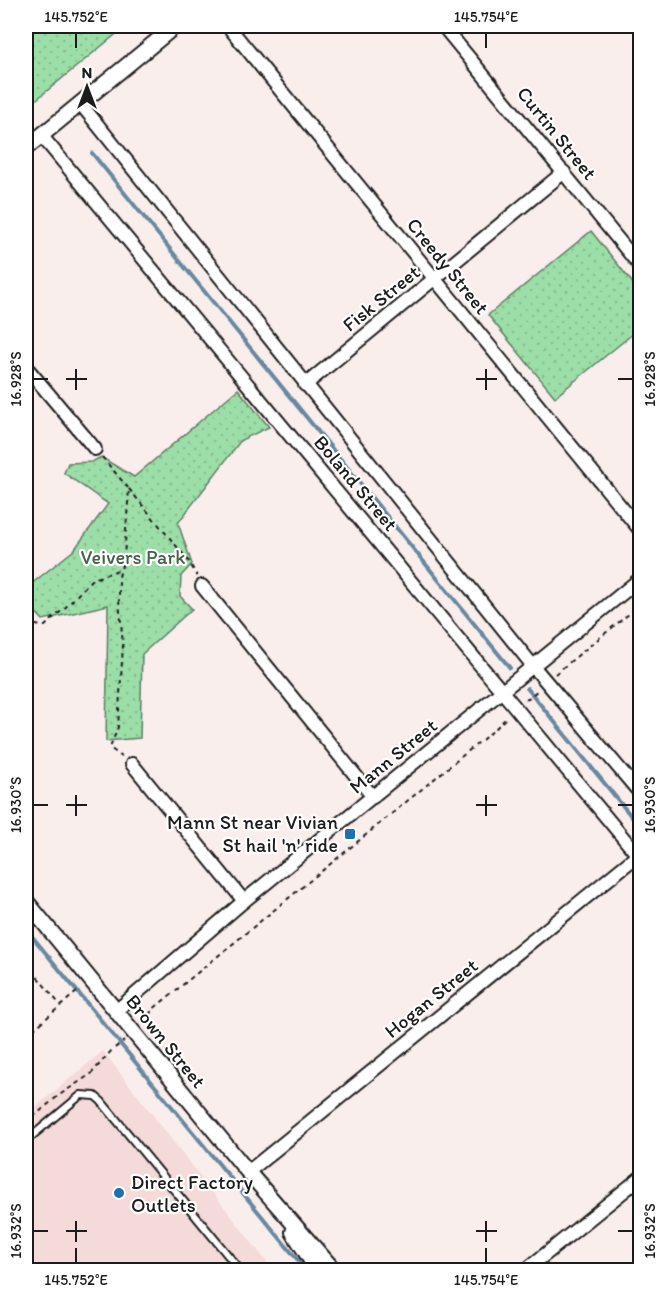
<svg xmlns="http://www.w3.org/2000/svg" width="666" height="1296" viewBox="0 0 666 1296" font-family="Itim,sans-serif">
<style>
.built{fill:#f4dad8}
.park{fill:url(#park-dots);stroke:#5c7d62;stroke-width:1.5}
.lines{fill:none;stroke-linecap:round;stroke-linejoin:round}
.stream{stroke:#6788a0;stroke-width:4}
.service-casing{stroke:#1c1c1c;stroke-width:10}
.minor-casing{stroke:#1c1c1c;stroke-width:16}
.tertiary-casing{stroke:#1c1c1c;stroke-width:18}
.path{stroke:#1c1c1c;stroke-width:2;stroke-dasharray:4.5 4.5;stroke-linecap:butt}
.service{stroke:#fff;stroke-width:6}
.minor{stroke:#fff;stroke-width:12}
.tertiary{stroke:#fff;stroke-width:14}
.ticks{fill:none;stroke:#1c1c1c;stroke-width:2}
.poi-dot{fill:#1f6fb2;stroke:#fff;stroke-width:2}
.labels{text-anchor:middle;stroke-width:4.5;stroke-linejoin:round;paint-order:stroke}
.street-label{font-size:20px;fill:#1c1c1c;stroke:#fff}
.park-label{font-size:20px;fill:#49604d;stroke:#fff}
.poi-label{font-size:20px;fill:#1c1c1c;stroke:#fff;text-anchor:end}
.neatline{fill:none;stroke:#1c1c1c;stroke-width:2}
.ticks-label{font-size:15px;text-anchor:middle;fill:#1c1c1c}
</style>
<defs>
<pattern id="park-dots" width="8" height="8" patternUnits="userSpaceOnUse" patternTransform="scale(1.5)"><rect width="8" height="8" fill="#9cdea8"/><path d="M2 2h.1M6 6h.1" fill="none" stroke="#86be90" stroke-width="1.8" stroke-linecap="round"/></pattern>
</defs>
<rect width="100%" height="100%" fill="#faeeed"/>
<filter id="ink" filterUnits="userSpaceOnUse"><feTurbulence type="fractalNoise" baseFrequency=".0167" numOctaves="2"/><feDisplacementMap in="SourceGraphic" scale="12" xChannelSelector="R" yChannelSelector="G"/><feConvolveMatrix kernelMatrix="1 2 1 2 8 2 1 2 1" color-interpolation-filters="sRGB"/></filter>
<g filter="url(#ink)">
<polygon class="built" points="103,1051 273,1270 26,1270 26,1115"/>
<g class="park">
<polygon points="26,26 126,26 26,108"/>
<polygon points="591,231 640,292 640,328 555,397 488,315"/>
<polygon points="238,389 269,427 241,440 178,523 192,564 181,576 180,596 192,609 142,654 140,738 106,741 108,605 43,620 26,602 26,588 74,550 108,504 64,473 68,463 92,462 101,457 134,477"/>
</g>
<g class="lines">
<g class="stream">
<polyline points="92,153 510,668"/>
<polyline points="527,688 640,827"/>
<polyline points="26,929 306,1270"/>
</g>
<g class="service-casing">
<polyline id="service" points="26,1141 81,1095 95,1096 101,1101 240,1270"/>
</g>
<g class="minor-casing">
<g id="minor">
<polyline points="228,26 640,530"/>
<polyline points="443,26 640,266"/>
<polyline points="80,103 533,666 640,793"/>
<polyline points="41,135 640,858"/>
<polyline points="26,367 95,449"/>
<polyline points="305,385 564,172"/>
<polyline points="202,586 373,797"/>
<polyline points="132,764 244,901"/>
<polyline points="116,1011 244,901 640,579"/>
<polyline points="248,1172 638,855"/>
<polyline points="526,1270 640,1178"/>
</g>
</g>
<g class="tertiary-casing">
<g id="tertiary">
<polyline points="26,148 175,26"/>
<polyline points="26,901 248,1172 334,1270"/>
<polyline points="293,1232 317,1270"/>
</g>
</g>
<g class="path">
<polyline points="102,457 129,489 124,557 119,577 119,600 123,645 118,727 110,748 122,757"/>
<polyline points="129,489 188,560 197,576"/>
<polyline points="26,624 45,626 70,603 91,580 121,569"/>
<polyline points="555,674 640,605"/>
<polyline points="526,700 538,690"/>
<polyline points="26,963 61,1006"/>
<polyline points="145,1023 152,1010 494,730 508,716"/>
<polyline points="26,1036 80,989"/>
<polyline points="26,1123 58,1096 91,1074 112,1050 124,1041"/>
</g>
<use href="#service" class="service"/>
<use href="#minor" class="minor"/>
<use href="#tertiary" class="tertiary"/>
</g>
</g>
<path class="ticks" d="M76,33V48M486,33V48M76,369V390M486,369V390M33,379H48M66,379H87M476,379H497M618,379H633M76,795V816M486,795V816M33,805H48M66,805H87M476,805H497M618,805H633M76,1221V1242M486,1221V1242M33,1231H48M66,1231H87M476,1231H497M618,1231H633M76,1248V1263M486,1248V1263"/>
<g class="poi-dot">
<rect x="344" y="828" width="12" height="12" rx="3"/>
<circle cx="119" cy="1193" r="6"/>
</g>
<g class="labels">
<g class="street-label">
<text transform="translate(557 133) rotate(51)" y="7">Curtin Street</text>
<text transform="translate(448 266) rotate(51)" y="7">Creedy Street</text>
<text transform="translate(381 298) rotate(-39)" y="7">Fisk Street</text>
<text transform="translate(356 483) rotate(50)" y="7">Boland Street</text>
<text transform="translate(393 756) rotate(-39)" y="7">Mann Street</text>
<text transform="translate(431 998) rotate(-39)" y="7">Hogan Street</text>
<text transform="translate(166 1041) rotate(51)" y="7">Brown Street</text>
</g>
<g class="park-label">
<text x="133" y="564">Veivers Park</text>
</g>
<g class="poi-label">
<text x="338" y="829">Mann St near Vivian<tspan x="338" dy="23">St hail 'n' ride</tspan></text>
<text x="131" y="1189" text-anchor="start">Direct Factory<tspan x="131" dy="23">Outlets</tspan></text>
</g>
</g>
<rect width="666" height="1296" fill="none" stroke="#fff" stroke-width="66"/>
<g transform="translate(87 87)" stroke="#ffffff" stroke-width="4.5" paint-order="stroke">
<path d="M0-4.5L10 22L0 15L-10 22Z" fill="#1c1c1c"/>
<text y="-9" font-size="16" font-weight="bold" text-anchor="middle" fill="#1c1c1c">N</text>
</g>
<rect x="33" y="33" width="600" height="1230" class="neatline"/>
<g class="ticks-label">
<text x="76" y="22">145.752°E</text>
<text x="486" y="22">145.754°E</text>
<text transform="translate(16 379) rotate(-90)" y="5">16.928°S</text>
<text transform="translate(650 379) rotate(-90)" y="5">16.928°S</text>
<text transform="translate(16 805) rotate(-90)" y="5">16.930°S</text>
<text transform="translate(650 805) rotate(-90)" y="5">16.930°S</text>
<text transform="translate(16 1231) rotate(-90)" y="5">16.932°S</text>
<text transform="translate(650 1231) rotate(-90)" y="5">16.932°S</text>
<text x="76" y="1285">145.752°E</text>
<text x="486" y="1285">145.754°E</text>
</g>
</svg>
